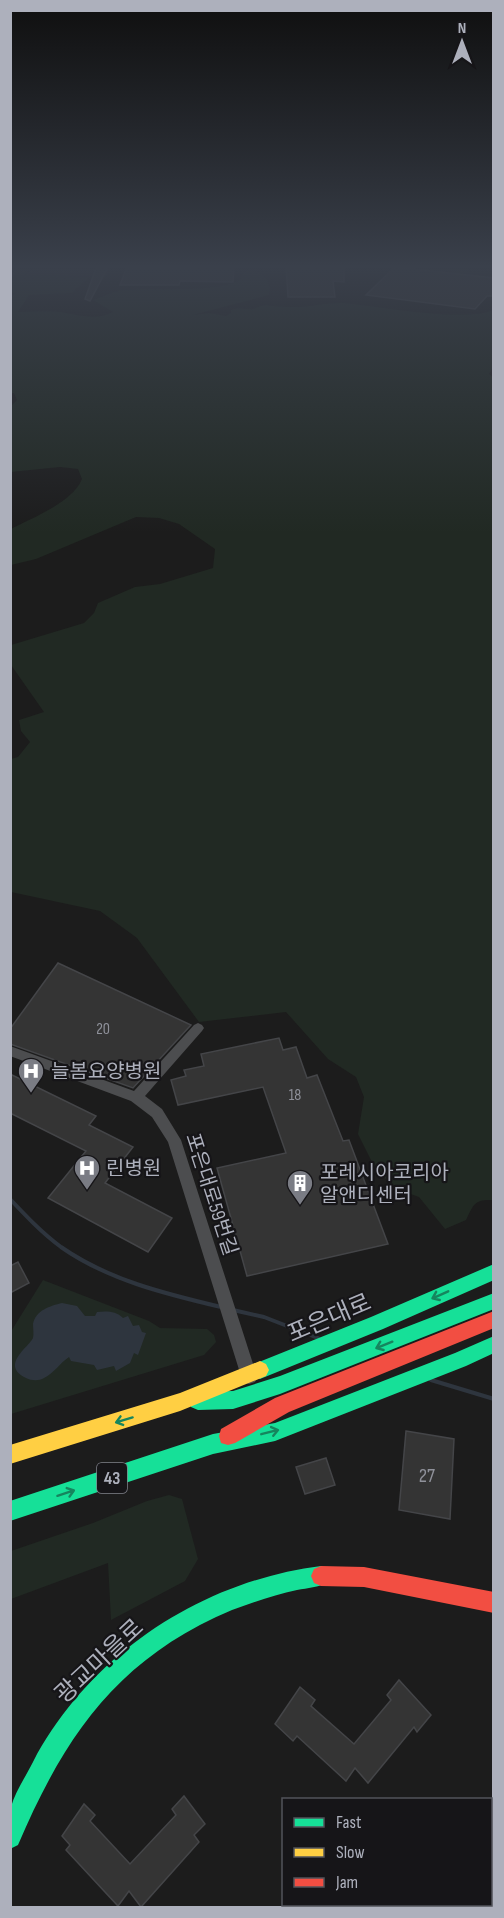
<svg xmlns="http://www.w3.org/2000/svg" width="504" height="1918" viewBox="0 0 504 1918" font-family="'Sofia Sans Condensed','Noto Sans KR',sans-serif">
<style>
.built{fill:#262628}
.green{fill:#212923}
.water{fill:#2e353e}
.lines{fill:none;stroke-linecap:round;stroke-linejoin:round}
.stream-far1{stroke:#2e353e;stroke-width:1.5}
.stream{stroke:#2e353e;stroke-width:4}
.building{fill:#343434;stroke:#444548;stroke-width:1.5}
.street{fill:#4c4d4f;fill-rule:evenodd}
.fast{fill:#16e098;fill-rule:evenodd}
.slow{fill:#ffcf43;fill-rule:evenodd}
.jam{fill:#f24e42;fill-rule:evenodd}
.oneway{stroke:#16855e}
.labels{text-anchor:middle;stroke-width:4.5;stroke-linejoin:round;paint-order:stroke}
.number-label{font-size:16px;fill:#8f919a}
.shield{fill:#161518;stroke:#80828b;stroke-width:1.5}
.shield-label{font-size:18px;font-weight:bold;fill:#adb0bc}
.poi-label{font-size:20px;fill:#adb0bc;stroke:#161518;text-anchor:start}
.street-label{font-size:20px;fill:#adb0bc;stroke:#161518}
.near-number-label{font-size:20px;fill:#8f919a}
.near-street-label{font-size:24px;fill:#adb0bc;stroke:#161518}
</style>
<rect width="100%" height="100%" fill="#1c1c1c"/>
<polygon class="built" points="36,265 113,265 105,277 27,275"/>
<g class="green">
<path d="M17,265H34L25,275L89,277L72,293L29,295L18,312C33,312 51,310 66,313C82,316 97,320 113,312L93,300C103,297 113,291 124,290C151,287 221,294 241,279L245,271C260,269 273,280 269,295L193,315L209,313L226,316L231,313V310C239,306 244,310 253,309C257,308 261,305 266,305C273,306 281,307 289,307C307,308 326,302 344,303C378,306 465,323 493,310V367L489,374L494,378V1200C474,1199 474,1204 466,1220L445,1229L419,1197L394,1188L374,1166L358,1134L364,1097L356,1077L328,1059L286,1012L199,1022L137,938L100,911L11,892V759L18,757L30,742L21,731L19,720L44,712L11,665V645L84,623L94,613L98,603L135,587L160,584L213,568L215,549L179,524L159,518L136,517L36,559L11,565V529C32,518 73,502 82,479L78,469L60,467L11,472V406L17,400L14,393H11V295L16,294L11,292L10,281Z"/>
<polygon points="394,265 474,265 465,273"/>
<polygon points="43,1280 149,1321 160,1328 207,1329 214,1335 216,1342 204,1355 11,1414 10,1333"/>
<polygon points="169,1495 182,1499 198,1559 185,1581 111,1620 108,1563 11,1599 11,1551 93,1523 147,1501"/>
</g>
<path class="water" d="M62,1303L77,1306L85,1316H95L97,1312C107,1311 116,1311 123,1318L128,1316L133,1326L139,1325L142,1332L146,1333L138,1355L134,1353L130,1363L116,1371L114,1366L97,1370L94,1365L71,1361L69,1357C60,1363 54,1373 44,1378C39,1381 32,1381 26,1378C0,1365 28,1348 33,1338C34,1334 33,1328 33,1324C36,1310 50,1306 62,1303Z"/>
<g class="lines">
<polyline class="stream-far1" points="10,279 19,265"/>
<g class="stream">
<path d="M10,1199C26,1216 42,1233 61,1247C108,1280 166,1294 221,1307"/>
<polyline points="233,1310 264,1317 318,1338"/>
<polyline points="431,1380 494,1399"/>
</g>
</g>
<g class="building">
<polygon points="97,265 109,265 90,301 85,299"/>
<polygon points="191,265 234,265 233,282 180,281 179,285 120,285 126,269 190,269"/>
<polygon points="286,265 341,265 344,266 344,282 333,281 335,297 288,297"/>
<polygon points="395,267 494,278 494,296 487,296 475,309 366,295"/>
<polygon points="58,963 191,1025 133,1088 10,1044 10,1029"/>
<polygon points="279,1038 283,1050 296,1047 307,1078 317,1075 343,1141 349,1140 388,1244 247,1276 217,1168 286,1153 263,1087 178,1105 171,1080 186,1076 184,1070 204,1066 201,1054"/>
<polygon points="10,1074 96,1116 89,1125 133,1147 105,1183 172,1218 148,1252 48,1198 86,1151 10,1113"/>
<polygon points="18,1262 29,1283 10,1293 10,1266"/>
<polygon points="406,1431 454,1439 450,1519 399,1510"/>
<polygon points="326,1458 335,1485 305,1494 296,1467"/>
<polygon points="399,1680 431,1715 417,1732 414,1727 368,1783 355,1768 346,1781 297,1736 293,1741 275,1724 300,1687 315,1700 311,1706 354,1744 391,1700 387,1695"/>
<polygon points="184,1796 205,1824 194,1835 199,1842 141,1907 129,1891 118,1906 66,1850 70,1845 62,1836 84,1804 95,1815 90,1821 130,1864 176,1815 172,1809"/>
</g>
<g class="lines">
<polygon class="street" points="198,1023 202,1025 204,1028 202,1031 145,1096 162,1109 181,1140 257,1376 255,1382 249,1384 243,1382 241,1376 168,1142 152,1117 131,1101 10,1056 10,1046 134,1091 194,1025"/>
<g class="fast">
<polygon points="494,1264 494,1280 383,1329 260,1379 254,1376 251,1370 254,1364 371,1317"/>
<polygon points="494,1293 494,1309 280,1394 233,1409 198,1410 191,1407 189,1401 191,1395 198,1392 233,1391 280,1376"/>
<polygon points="494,1336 494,1353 466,1366 275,1441 213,1454 10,1521 10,1501 213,1434 275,1423 455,1353"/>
<path d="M321,1566L328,1569L331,1576L328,1583C318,1587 308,1588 297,1590C275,1595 253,1602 232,1610C118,1658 65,1735 18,1845L10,1849C10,1836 8,1819 11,1807C15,1792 26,1776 33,1762C89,1655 201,1581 321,1566Z"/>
</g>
<polygon class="slow" points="260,1361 266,1364 269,1370 266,1376 180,1411 10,1464 10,1445 180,1393"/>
<g class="jam">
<polygon points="494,1311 494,1328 289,1412 235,1443 228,1445 221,1443 219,1436 221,1429 275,1398"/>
<polygon points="321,1566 364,1567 494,1592 494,1613 364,1587 321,1586 314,1583 311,1576 314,1569"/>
</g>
</g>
<defs><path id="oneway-shaft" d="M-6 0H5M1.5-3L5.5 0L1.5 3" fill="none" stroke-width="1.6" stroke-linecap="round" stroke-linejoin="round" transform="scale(1.5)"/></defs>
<g class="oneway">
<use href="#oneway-shaft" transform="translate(440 1295) rotate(156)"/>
<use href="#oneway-shaft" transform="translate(384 1345) rotate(158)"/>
<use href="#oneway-shaft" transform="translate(124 1420) rotate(163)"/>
<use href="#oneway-shaft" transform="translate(270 1432) rotate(-14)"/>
<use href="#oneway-shaft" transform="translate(66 1493) rotate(-18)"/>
</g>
<linearGradient id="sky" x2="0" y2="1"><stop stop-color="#0f0f0f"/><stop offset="0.5" stop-color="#3a404b"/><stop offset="1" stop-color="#3a404b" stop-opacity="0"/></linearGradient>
<rect width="504" height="533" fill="url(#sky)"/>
<defs>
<g id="hospital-pin" transform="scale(1.35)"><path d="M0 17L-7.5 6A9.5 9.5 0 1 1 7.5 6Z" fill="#7a7c84" stroke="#161518"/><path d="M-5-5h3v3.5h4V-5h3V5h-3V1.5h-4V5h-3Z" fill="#fff"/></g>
<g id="building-pin" transform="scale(1.35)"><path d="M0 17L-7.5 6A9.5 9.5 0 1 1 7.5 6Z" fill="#7a7c84" stroke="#161518"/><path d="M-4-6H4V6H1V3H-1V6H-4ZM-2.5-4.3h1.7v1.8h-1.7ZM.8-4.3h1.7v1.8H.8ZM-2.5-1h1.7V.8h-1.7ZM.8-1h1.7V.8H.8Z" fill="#fff"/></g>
</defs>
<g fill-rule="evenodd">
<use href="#hospital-pin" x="31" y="1071"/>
<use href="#hospital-pin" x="87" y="1168"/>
<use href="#building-pin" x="300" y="1183"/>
</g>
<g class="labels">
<g class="number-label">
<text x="103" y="1034">20</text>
<text x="295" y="1100">18</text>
</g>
<rect class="shield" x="97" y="1463" width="30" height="30" rx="4.5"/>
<g class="shield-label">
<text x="112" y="1484">43</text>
</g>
<g class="poi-label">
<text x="51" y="1078">늘봄요양병원</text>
<text x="106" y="1175">린병원</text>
<text x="320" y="1179">포레시아코리아<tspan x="320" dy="23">알앤디센터</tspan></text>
</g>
<g class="street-label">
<text transform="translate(212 1194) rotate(72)" y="7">포은대로59번길</text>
</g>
<g class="near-number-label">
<text x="427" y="1482">27</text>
</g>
<g class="near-street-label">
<text transform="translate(329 1318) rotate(-23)" y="8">포은대로</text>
<text transform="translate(99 1661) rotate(-43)" y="8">광교마을로</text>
</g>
</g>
<rect width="504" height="1918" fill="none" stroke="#adb0bc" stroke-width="24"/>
<rect x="282" y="1798" width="210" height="108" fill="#161518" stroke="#52535a" stroke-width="1.5"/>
<rect x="294" y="1818" width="30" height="9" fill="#16e098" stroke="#52535a" stroke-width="1.5"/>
<text x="336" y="1828" font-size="18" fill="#adb0bc">Fast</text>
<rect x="294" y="1848" width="30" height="9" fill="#ffcf43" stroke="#52535a" stroke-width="1.5"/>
<text x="336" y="1858" font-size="18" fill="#adb0bc">Slow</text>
<rect x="294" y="1878" width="30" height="9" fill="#f24e42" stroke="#52535a" stroke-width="1.5"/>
<text x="336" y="1888" font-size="18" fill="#adb0bc">Jam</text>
<g transform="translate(462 42)" stroke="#161518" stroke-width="4.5" paint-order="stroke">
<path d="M0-4.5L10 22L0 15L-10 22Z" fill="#adb0bc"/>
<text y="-9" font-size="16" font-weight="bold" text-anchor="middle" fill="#adb0bc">N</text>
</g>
</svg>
